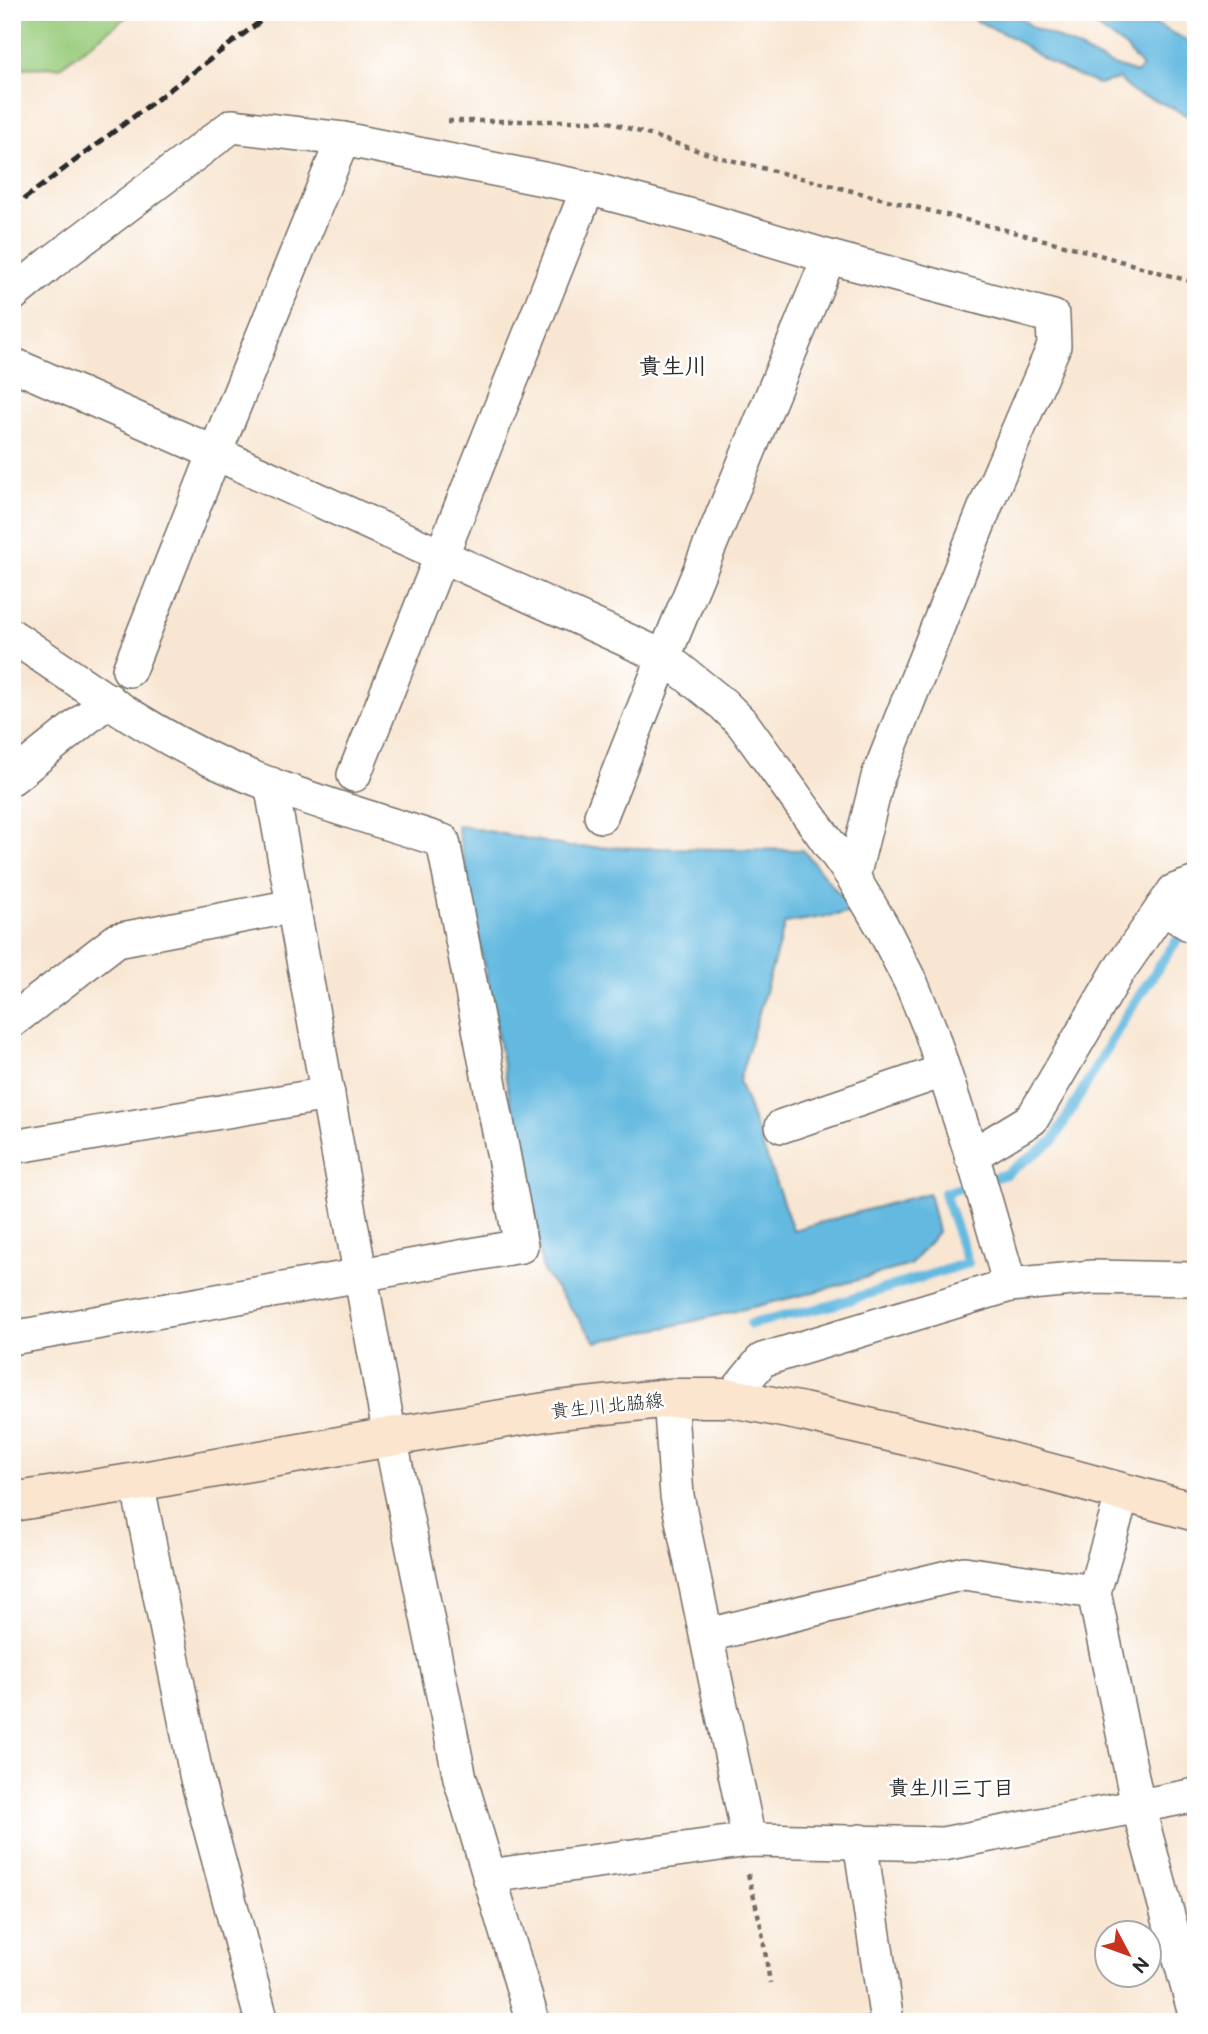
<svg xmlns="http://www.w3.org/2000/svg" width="1208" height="2034" viewBox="0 0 1208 2034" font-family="'Balsamiq Sans','Klee One',sans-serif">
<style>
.green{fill:#99cc7d;stroke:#627c54;stroke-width:2}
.water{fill:#64b9e0;stroke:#487286;stroke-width:2}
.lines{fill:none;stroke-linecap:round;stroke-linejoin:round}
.stream{stroke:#64b9e0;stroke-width:10}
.minor-casing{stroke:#736c65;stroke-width:36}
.secondary-casing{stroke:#736c65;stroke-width:41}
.path{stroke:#736c65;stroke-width:4.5;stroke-dasharray:5 5;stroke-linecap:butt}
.minor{stroke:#fff;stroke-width:33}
.secondary{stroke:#fce5cf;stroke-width:38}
.rail{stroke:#2b2b2b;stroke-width:5;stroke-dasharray:10 5;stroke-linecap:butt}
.labels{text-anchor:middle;stroke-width:5;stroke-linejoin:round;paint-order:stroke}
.street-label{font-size:19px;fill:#2b2b2b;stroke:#fff}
.neighbourhood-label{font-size:21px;font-weight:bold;fill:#2b2b2b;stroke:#fff}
.quarter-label{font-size:23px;font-weight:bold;fill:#2b2b2b;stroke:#fff}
</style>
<rect width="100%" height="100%" fill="#fff"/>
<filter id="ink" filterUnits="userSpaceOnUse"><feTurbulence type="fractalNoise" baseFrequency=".0143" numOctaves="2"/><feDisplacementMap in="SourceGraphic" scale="14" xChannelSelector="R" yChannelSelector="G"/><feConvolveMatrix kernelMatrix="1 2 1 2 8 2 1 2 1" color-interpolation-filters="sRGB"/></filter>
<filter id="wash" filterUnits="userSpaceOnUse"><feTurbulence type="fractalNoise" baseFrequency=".00686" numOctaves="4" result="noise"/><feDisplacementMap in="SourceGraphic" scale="28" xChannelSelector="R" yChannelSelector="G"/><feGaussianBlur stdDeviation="1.57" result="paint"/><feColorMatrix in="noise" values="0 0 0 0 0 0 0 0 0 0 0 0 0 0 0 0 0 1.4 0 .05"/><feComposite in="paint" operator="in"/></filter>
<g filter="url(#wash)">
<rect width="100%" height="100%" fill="#f8e6d2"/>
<polygon class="green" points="12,12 133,12 60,67 12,68"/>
<g class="water">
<polygon points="966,12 1012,12 1034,28 1058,38 1107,63 1137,73 1142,67 1126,48 1089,21 1081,12 1132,12 1179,36 1196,48 1196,120 1164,104 1134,93 1119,79 1098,84 1066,71 1037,55 1013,38 975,20"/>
<polygon points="457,825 569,847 803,850 854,912 785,923 739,1081 793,1230 929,1193 938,1232 910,1265 811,1293 681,1324 596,1342 543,1271"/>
</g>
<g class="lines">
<polyline class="stream" points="751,1324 829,1306 968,1263 944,1193 1006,1174 1053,1141 1127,1014 1185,928"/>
</g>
</g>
<g filter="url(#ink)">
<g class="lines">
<g class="minor-casing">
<g id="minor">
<polyline points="12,295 51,263 232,126 343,139 588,188 696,217 829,257 1053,317 1054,346 988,500 878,777 853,877"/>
<polyline points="12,364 215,453 664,657 723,704 743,724 853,877 882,926 912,985 930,1029 976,1168 1010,1285"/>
<path d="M12,636C78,680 143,729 216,762C288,795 367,816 443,841L521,1246L12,1338"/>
<polyline points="129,670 215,453 343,139"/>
<polyline points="354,775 588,188"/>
<polyline points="12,778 109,700"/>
<polyline points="271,784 390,1437 460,1778 533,2022"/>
<polyline points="601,816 664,657 829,257"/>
<polyline points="1162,908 1196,928"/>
<polyline points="12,1021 117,940 293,906"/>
<polyline points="782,1126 943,1071"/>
<polyline points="12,1147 328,1094"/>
<polyline points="971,1156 1032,1119 1118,972 1174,891 1196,883"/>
<polyline points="670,1398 677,1496 749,1840"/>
<polyline points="731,1398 762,1360 1010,1285 1093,1277 1192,1279 1196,1277"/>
<polyline points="137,1482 197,1779 262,2022"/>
<polyline points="1123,1493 1094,1592 1138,1806 1196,2018"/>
<polyline points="708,1635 964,1573 1094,1592"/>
<polyline points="860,1841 887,2022"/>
<polyline points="489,1876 749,1840 943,1844 1196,1795"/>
</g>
</g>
<g class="secondary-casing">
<polyline id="secondary" points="12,1502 137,1482 390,1437 558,1410 670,1398 731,1398 803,1412 958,1448 1196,1512"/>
</g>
<g class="path">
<polyline points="448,121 606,121 715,156 1072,247 1196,283"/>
<polyline points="748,1874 761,1926 770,1983"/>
</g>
<use href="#minor" class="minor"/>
<use href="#secondary" class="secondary"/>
<polyline class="rail" points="12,208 273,12"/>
</g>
</g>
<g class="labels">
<g class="street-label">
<text transform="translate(607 1405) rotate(-6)" y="7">貴生川北脇線</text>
</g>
<g class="neighbourhood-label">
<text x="951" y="1795">貴生川三丁目</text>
</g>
<g class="quarter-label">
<text x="673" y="374">貴生川</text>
</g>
</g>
<rect width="1208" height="2034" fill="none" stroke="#fff" stroke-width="42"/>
<g transform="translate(1128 1954) rotate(131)"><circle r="33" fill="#ffffff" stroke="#aaaaaa" stroke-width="2"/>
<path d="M0-5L12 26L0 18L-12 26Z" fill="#c8321e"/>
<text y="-10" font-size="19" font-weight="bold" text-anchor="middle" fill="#2b2b2b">N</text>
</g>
</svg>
